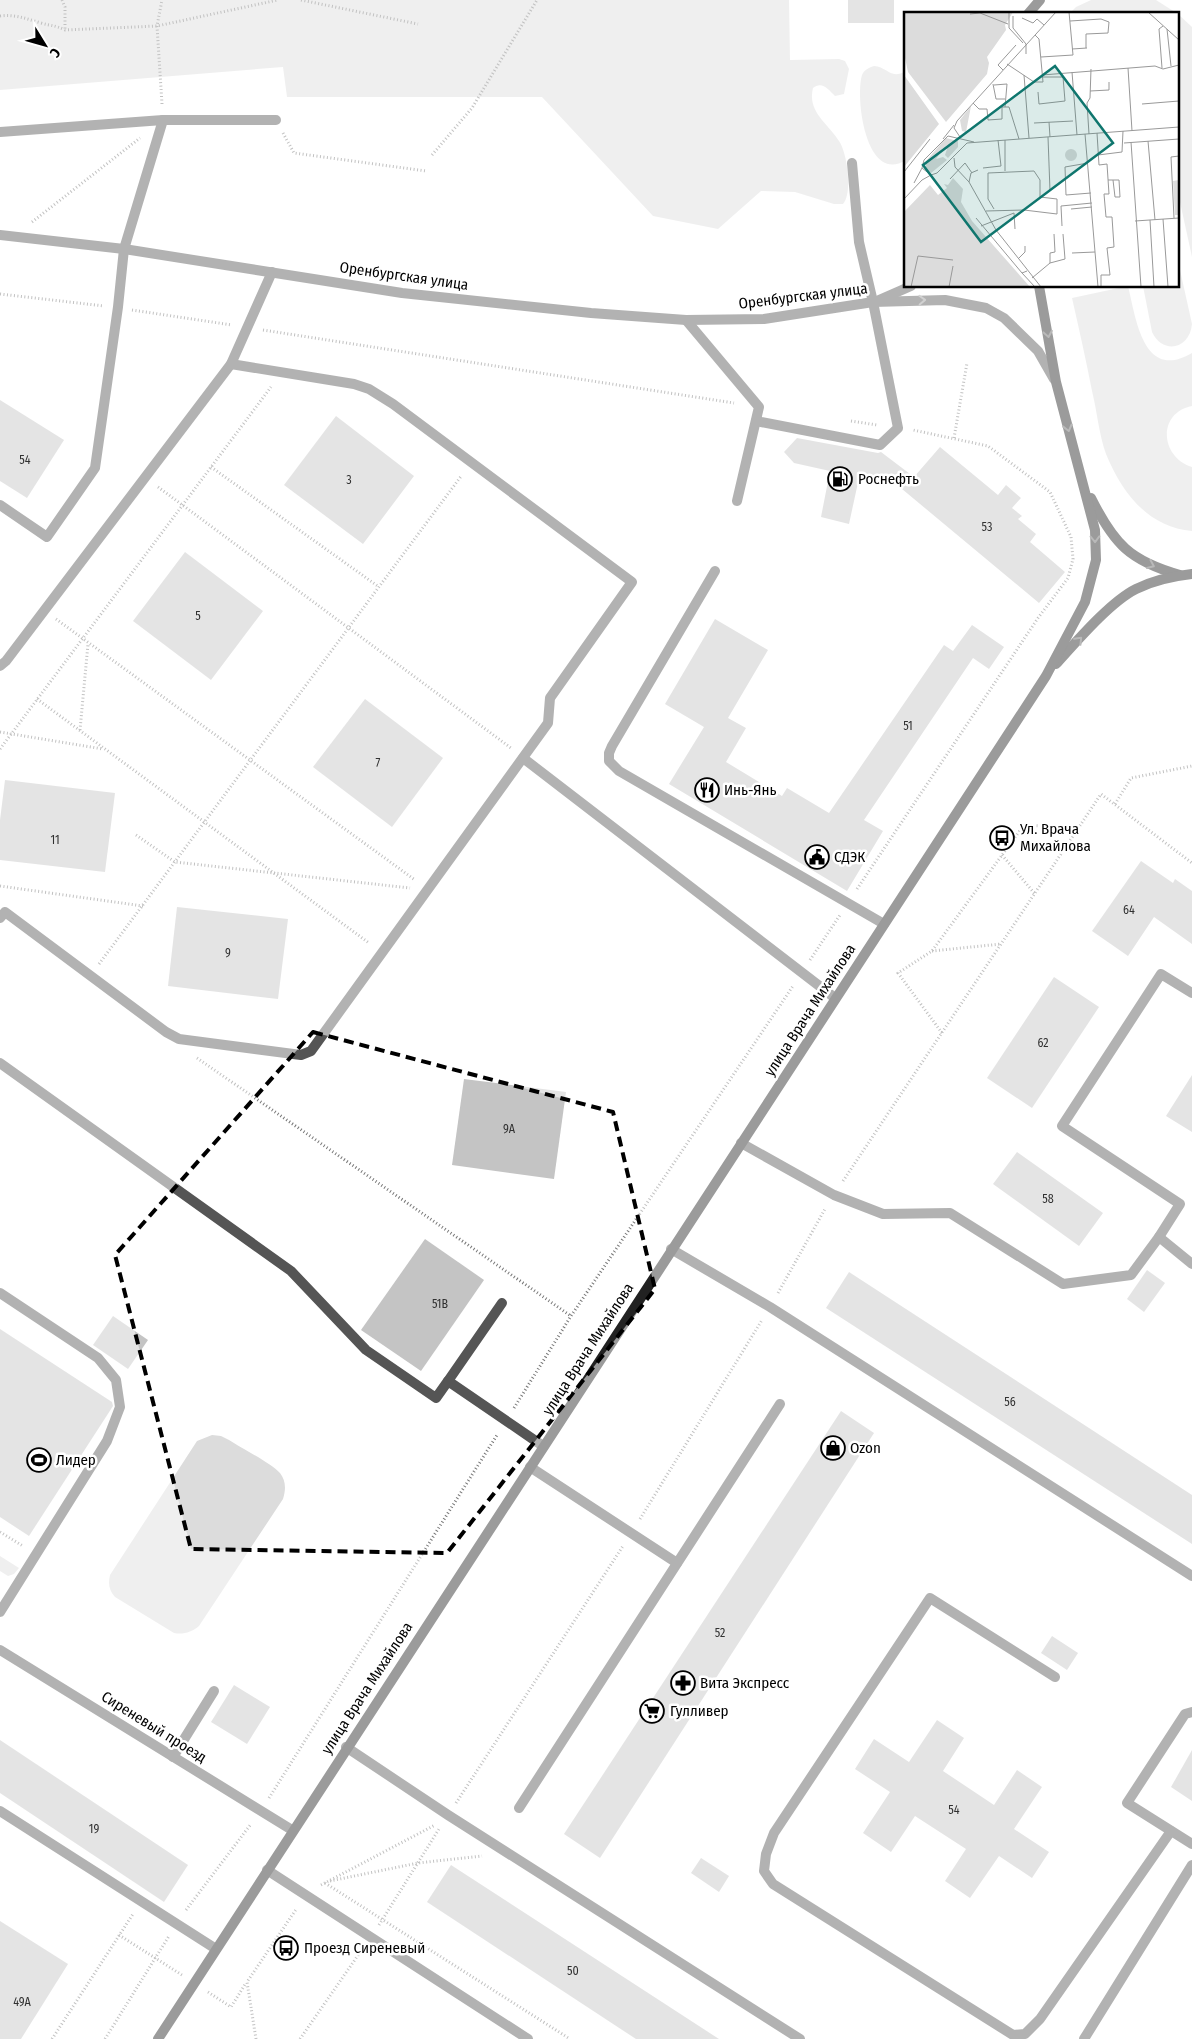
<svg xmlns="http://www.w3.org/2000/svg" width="1192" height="2039" viewBox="0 0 1192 2039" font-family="'Fira Sans Condensed',sans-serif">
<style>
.green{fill:#dcdcdc}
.building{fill:#c4c4c4}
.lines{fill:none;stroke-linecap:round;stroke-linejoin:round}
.path{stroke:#777;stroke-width:3;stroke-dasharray:1 2.5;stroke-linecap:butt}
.lane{stroke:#555;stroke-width:10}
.street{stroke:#555;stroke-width:10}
.secondary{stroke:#222;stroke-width:10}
.oneway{stroke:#999}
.oneway2{stroke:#646464}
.marked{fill:none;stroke:#000;stroke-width:4;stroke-dasharray:10 6;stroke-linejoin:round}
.labels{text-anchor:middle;stroke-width:5;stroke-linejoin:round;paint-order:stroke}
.number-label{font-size:12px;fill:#313131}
.street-label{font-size:15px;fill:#000;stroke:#fff}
.poi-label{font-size:15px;fill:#000;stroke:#fff;text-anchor:start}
.inset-road{fill:none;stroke:#999;stroke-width:1}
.view{fill:#0f766e;fill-opacity:0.15;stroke:#0f766e;stroke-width:2.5}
.inset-edge{fill:none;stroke:#000;stroke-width:2.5}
</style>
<rect width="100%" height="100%" fill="#fff"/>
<g class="green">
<path d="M0,0H789L790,60L839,59L845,61L849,69L844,94L835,96C828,89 822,81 813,88C807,112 828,123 839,141C847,152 853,193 843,204H834L795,192L761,191L718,229L653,216L542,97H287L283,67L0,90Z"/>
<polygon points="1091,0 1156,0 1178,14 1069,14 1076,7"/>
<polygon points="1178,14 1192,27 1192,257 1178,193"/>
<path d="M874,66C888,67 890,80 906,71V160C866,185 855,98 862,75C864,70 868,68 874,66Z"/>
<path d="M1178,261L1192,324C1190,349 1163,355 1152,332L1143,286H1178Z"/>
<path d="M1128,286C1136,318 1143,382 1192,353V406C1157,413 1160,457 1192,467V531C1148,527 1122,493 1106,454C1099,435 1097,411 1092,391C1086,360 1079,329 1072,298Z"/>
<path d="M212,1435L221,1436L229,1440C241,1448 271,1463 280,1473C286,1481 286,1489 283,1499L199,1626C192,1632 183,1635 174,1633L115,1597C109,1590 108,1584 110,1575L197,1441Z"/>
<polygon points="0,1556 19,1568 14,1574 8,1576 0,1571"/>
</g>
<g class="building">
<rect x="848" y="0" width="46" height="23"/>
<polygon points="0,400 64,440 27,498 0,481"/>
<polygon points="336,416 414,476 363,544 284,485"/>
<polygon points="797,438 878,453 881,452 914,477 940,447 998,495 1006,485 1021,498 1012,508 1022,516 1018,519 1036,534 1030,542 1065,572 1039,603 884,474 878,482 859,478 849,524 821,517 830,471 794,463 784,452"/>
<polygon points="185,552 263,611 211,680 133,621"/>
<polygon points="715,619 768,650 728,718 746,728 726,762 782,796 787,788 829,813 944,645 953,651 972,625 1004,647 989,669 973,658 864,820 883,831 847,891 669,784 704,727 665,704"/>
<polygon points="365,699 443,758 392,827 313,767"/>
<polygon points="5,780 115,793 105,872 0,860 0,820"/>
<polygon points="1141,861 1173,883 1175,879 1192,891 1192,944 1154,917 1128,956 1092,931"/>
<polygon points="177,907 288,919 278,999 168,986"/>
<polygon points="1054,977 1099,1007 1032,1108 987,1078"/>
<polygon points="1192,1075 1192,1132 1166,1116"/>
<polygon points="464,1079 566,1092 554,1179 452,1165"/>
<polygon points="1017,1152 1103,1213 1079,1246 993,1184"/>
<polygon points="425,1239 484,1280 421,1371 361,1330"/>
<polygon points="1147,1270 1165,1283 1144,1312 1127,1299"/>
<polygon points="849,1272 1192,1495 1192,1544 826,1308"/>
<polygon points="113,1316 148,1340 128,1369 93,1345"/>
<polygon points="0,1329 112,1402 113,1406 29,1536 0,1517"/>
<polygon points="841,1411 874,1433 600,1858 564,1834"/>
<polygon points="1052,1636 1078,1653 1067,1670 1041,1653"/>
<polygon points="234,1685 270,1707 247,1744 211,1722"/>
<polygon points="937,1720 964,1738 943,1771 994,1805 1017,1770 1042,1787 1014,1829 1049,1852 1032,1878 999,1856 970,1898 945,1881 966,1849 915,1816 891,1852 863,1833 890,1792 855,1769 874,1739 909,1762"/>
<polygon points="0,1740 188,1865 164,1902 0,1793"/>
<polygon points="1192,1750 1192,1801 1171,1787"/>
<polygon points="701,1858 729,1876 719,1892 691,1873"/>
<polygon points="451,1865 719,2039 636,2039 427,1902"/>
<polygon points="0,1921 68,1964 21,2039 0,2039"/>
</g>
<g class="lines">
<g class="path">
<polyline points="62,0 65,7 65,30"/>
<polyline points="301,0 418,24"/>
<path d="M0,16C15,14 27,19 41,23C51,26 55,25 65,30L157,26L278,0"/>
<polyline points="162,104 157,26 162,0"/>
<polyline points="283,133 294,153 426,171"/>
<polyline points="432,155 472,108 537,0"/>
<polyline points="32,222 140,138"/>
<polyline points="0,294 104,306"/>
<polyline points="132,310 232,325"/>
<polyline points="263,330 734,403"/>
<polyline points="851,421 877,425"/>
<polyline points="954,438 967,363"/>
<polyline points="211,467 379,587"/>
<polyline points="158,487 511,748"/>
<polyline points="56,619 415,880"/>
<polyline points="37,699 369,943"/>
<polyline points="80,730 88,644"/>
<polyline points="0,732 103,749"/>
<polyline points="0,749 271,387"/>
<polyline points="1115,804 1131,778 1192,766"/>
<polyline points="136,835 175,862 410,888"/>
<polyline points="1002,855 1035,894"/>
<polyline points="0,886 143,906"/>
<polyline points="857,889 1038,618 1068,578 1073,559 1071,537 1050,492 988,446 913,430"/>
<polyline points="932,951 1001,944"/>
<polyline points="810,960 840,915"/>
<polyline points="99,964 462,475"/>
<polyline points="942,1033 898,973 932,951 1024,825 1078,828"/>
<polyline points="197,1058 571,1316"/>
<polyline points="843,1181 1101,794 1192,863"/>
<polyline points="778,1293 825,1209"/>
<polyline points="514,1408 571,1316 793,986"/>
<polyline points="640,1519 762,1320"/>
<polyline points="0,1532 23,1546"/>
<polyline points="269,1798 497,1435"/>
<polyline points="456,1803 623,1546"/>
<polyline points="330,1881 418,1863 482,1856"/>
<polyline points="325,1883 570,2039"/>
<polyline points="321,1885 435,1825"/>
<polyline points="186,1910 251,1824"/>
<polyline points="379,1925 439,1829"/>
<polyline points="119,1935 182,1975"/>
<polyline points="208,1992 231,2007 246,1983"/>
<polyline points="52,2039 133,1914"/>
<polyline points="105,2039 169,1936"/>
<polyline points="256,2039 247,1982 297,1908"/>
<polyline points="300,2039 361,1951"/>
</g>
<g class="lane">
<polyline points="0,132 163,120 276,120"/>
<polyline points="686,320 759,407 737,501"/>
<polyline points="756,421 880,445 898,428 873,302 859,242 852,163"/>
<polyline points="0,505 47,537 95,468 118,307 124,249 163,120"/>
<polyline points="715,571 612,746 609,753 609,761 619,771 884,924"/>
<polyline points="0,666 6,661 231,364 272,272"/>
<polyline points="523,758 835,998"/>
<polyline points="0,918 5,912 166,1032 179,1039 301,1055 311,1051 548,723 550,698 632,582 393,404 369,389 354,384 231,364"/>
<polyline points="0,1063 291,1271 366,1350 436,1398 448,1381 543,1446"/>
<polyline points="741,1143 834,1195 883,1214 950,1213 1063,1284 1131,1275 1159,1237 1180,1204 1062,1126 1161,974 1192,993"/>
<polyline points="1159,1237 1192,1264"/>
<polyline points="671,1249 770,1307 1192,1576"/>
<polyline points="0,1293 98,1358 116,1380 120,1407 107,1441 0,1612"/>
<polyline points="448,1381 502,1303"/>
<polyline points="530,1467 677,1563"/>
<polyline points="1055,1677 930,1598 774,1833 766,1854 764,1871 773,1884 1013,2035 1025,2034 1040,2019 1171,1831"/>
<polyline points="1192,1712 1185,1714 1127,1803 1192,1844"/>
<polyline points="346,1747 448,1815 800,2039"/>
<polyline points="173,1757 214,1691"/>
<polyline points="519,1808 780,1404"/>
<polyline points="0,1811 216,1949"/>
<polyline points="267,1870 528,2039"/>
<polyline points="1084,2039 1192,1865"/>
</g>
<g class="street">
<polyline points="0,235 124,249 402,293 591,313 686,320 764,319 873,302 945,300 986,308 1004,318 1038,351 1054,379"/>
<polyline points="879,300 911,286"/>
<polyline points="0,1650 292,1830"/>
</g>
<g class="secondary">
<polyline points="1028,14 1040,0"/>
<path d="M1091,498C1114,544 1130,561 1180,575"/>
<path d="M1056,664C1076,642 1110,602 1136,589C1152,581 1174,576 1192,574"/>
<polyline points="158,2039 1046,676 1085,602 1096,560 1095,530 1056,382 1039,286"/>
</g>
</g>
<defs><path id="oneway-chevron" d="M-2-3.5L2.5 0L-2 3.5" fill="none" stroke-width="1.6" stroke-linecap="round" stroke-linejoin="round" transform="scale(1.25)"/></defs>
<use class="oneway" href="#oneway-chevron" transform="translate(922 300) rotate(-2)"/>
<g class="oneway2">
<use href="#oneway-chevron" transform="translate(1048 334) rotate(80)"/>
<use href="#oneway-chevron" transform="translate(1068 428) rotate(76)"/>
<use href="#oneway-chevron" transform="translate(1095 539) rotate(89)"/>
<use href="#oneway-chevron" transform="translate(1151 565) rotate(24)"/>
<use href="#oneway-chevron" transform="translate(1079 640) rotate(-46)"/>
</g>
<path d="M0 0H1192V2039H0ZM313,1032L613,1112L655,1289L447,1553L191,1549L115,1255Z" fill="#fff" fill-opacity=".55" fill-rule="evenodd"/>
<path class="marked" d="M313,1032L613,1112L655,1289L447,1553L191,1549L115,1255Z"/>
<defs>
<g id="fuel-ring" transform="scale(1.25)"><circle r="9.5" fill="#fff" stroke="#000" stroke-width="1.5"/><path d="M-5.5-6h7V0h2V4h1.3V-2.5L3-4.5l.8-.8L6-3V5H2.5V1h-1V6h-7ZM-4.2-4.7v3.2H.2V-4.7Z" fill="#000"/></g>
<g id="restaurant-ring" transform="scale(1.25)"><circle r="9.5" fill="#fff" stroke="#000" stroke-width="1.5"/><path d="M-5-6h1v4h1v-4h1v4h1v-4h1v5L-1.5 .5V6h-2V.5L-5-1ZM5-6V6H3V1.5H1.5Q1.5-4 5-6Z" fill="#000"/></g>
<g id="bus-ring" transform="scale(1.25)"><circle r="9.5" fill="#fff" stroke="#000" stroke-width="1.5"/><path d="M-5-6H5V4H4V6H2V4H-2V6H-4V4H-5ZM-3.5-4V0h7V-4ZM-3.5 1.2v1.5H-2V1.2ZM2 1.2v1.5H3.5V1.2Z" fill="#000"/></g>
<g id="civic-ring" transform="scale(1.25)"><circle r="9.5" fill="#fff" stroke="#000" stroke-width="1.5"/><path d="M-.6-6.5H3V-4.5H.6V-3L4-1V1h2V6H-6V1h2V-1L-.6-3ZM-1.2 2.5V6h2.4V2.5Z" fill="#000"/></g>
<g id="shop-ring" transform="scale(1.25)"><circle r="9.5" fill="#fff" stroke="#000" stroke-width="1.5"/><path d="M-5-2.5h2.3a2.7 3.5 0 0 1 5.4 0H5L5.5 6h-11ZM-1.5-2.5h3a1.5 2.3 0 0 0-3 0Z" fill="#000"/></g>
<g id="stadium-ring" transform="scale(1.25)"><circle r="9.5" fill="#fff" stroke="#000" stroke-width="1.5"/><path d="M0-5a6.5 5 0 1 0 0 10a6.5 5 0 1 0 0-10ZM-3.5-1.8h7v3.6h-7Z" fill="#000"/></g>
<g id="pharmacy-ring" transform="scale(1.25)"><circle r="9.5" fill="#fff" stroke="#000" stroke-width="1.5"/><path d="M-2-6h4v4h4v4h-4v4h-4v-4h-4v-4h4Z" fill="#000"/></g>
<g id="supermarket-ring" transform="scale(1.25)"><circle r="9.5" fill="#fff" stroke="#000" stroke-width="1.5"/><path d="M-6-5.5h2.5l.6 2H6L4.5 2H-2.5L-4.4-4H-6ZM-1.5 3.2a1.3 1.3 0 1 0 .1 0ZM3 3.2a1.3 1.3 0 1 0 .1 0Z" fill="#000"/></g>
</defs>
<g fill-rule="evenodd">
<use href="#fuel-ring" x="840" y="479"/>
<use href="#restaurant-ring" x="707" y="790"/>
<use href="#bus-ring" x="1002" y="838"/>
<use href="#civic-ring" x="817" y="857"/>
<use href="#shop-ring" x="833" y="1448"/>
<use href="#stadium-ring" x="39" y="1460"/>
<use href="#pharmacy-ring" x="683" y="1683"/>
<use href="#supermarket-ring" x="652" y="1711"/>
<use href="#bus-ring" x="286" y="1948"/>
</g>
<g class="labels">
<g class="number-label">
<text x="25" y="464">54</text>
<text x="349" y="484">3</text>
<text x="987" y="531">53</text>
<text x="198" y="620">5</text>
<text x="908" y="730">51</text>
<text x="378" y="767">7</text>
<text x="55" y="844">11</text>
<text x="1129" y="914">64</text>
<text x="228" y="957">9</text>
<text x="1043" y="1047">62</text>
<text x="509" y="1133">9А</text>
<text x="1048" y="1203">58</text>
<text x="440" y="1308">51В</text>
<text x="1010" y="1406">56</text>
<text x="720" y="1637">52</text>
<text x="954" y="1814">54</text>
<text x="94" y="1833">19</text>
<text x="573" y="1975">50</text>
<text x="22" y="2006">49А</text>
</g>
<g class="street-label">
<text transform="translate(404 276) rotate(8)" y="5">Оренбургская улица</text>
<text transform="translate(803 296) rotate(-7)" y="5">Оренбургская улица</text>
<text transform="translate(810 1010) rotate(-57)" y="5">улица Врача Михайлова</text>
<text transform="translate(588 1349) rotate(-57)" y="5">улица Врача Михайлова</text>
<text transform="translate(367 1688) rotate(-57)" y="5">улица Врача Михайлова</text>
<text transform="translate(154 1727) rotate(32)" y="5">Сиреневый проезд</text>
</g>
<g class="poi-label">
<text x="858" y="484">Роснефть</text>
<text x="724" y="795">Инь-Янь</text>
<text x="1020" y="834">Ул. Врача<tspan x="1020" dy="17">Михайлова</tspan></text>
<text x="834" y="862">СДЭК</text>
<text x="850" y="1453">Ozon</text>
<text x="56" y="1465">Лидер</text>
<text x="700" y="1688">Вита Экспресс</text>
<text x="670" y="1716">Гулливер</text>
<text x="304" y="1953">Проезд Сиреневый</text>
</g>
</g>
<g transform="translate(904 12)">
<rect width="275" height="275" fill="#fff"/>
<path d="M0,0H109L101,13L102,18L83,45L85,51L83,62L42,110L4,60L0,41ZM0,63L35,112L0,155ZM67,94L62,120L58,119L56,108ZM42,126L54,129V135L44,146L41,143L43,137L40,136L32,147L39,145L43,148L27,161L22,157V149ZM161 143a6 6 0 1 1 12 0a6 6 0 1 1-12 0ZM49,166L59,177L57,190L68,209L126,275H0V200L26,173L34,183L43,176L40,172L44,173ZM275,168V203H271L269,169Z" fill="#dcdcdc"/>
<path class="inset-road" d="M105,0V16L119,31M244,0L275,28M66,2L76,1L104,12M109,4V16L122,32V42M118,6L129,11L133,7L140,13M166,9L197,7L205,10L204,21L182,22V36M263,17L267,54M168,37L183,36M137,45L169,43L165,0M103,52L130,70H139L135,27L131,23M224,56L228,119M258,56L255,17L259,14M99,58L94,53L112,33M168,60L173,123M120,63L125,126M138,63L251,54L259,57L275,53M89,72L92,87H101M90,73L103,72L101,95M186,79L205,78V70M134,80L135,92L161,89L159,65H138M69,91L75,97H83L84,108L98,107V95H105L115,127M238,92L275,89M145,110L146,125M130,111L169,109M193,121L195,153L203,152L205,182H200L202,205H208L210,235L203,236L206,263H197V275M181,122L194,275M185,122L183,91L186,86L187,57M56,125L50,116L53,109L152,0M144,125L146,179M39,127L50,113M244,129L251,208M70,130L44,124L20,148L18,156L27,163L33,161L63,131L275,115M227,130L237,275M220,131L275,127M194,143L218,140L219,119M50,146L51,155L65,170L92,218L137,275M184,151L161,155L162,183L187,181M79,156L97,154L94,128M101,159V128M0,160L26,127M46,167L61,151L68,161M204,168H215L216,185H211L209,168M65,170L67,161L74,158M10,171L18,156M0,187L18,168L27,163M167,197L188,195M82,199L120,198L153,202V187L136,185V168L130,159L84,161V187L90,197M72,206L118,261L123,259M270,206L267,145L275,144M259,207L264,275M246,208L250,275M231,209L275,206M77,214L110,201L111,217M158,214L157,194L188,191M168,241L191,240M114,247L121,240V234M146,251L161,247L159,222M118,261L131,275M128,266L146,251V241L151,240L150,222M7,275L14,244L49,248M45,275L49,254"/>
<path class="view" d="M151,54L209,131L77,230L19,153Z"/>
<rect width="275" height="275" class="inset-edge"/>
</g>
<g transform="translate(45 45) rotate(127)" stroke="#ffffff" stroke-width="4" paint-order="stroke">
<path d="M0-4L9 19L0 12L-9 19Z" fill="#000000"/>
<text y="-8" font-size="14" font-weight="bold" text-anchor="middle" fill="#000000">С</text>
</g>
</svg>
